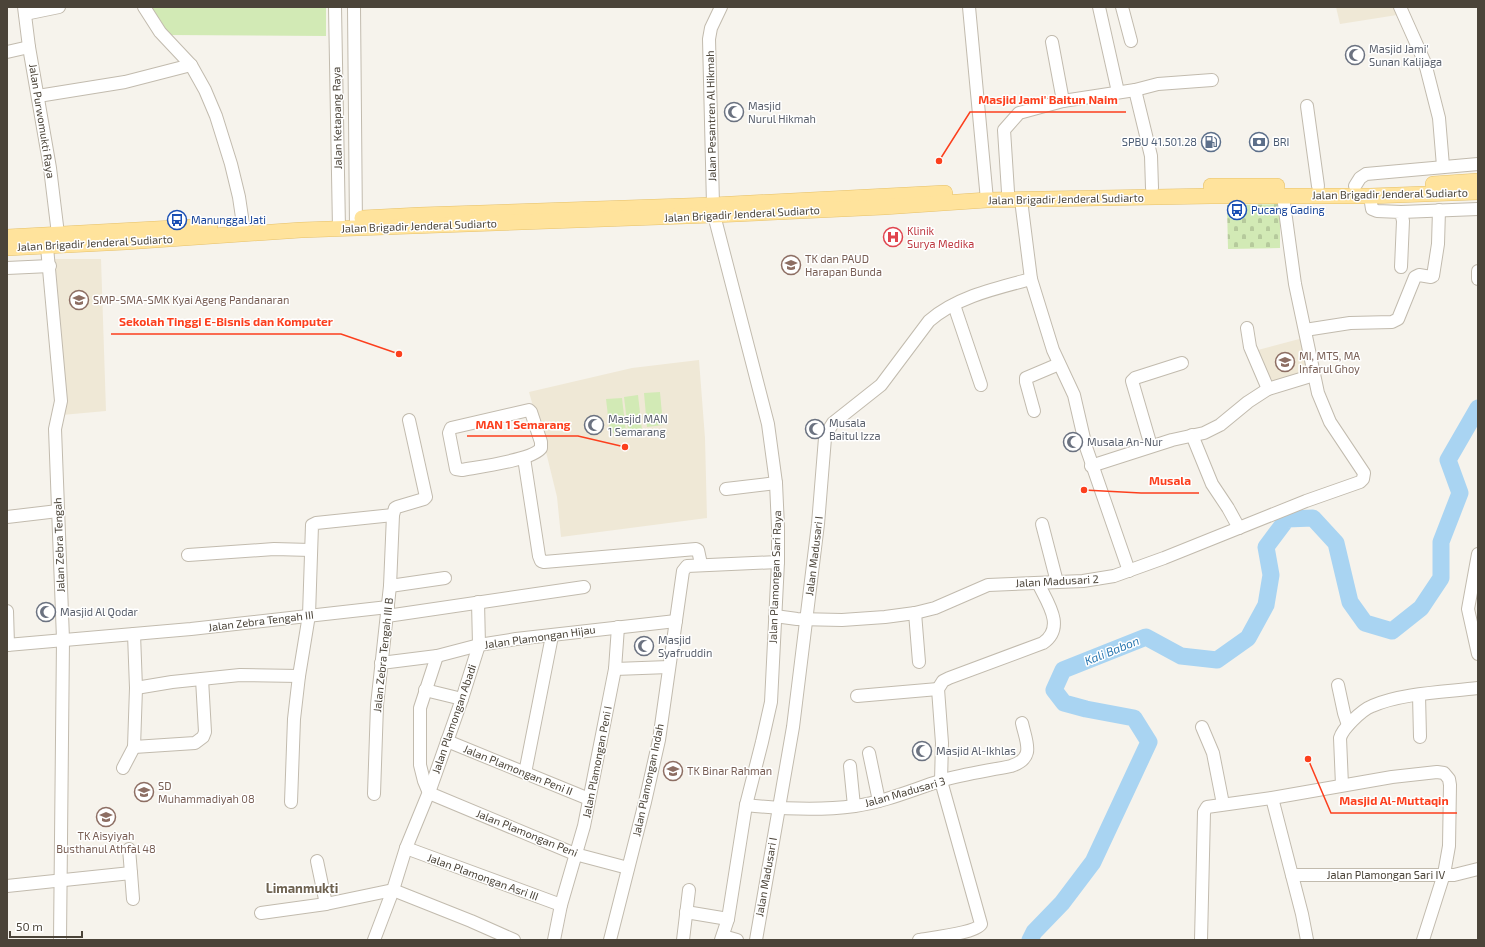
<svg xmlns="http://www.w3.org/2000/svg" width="1485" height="947" viewBox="0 0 1485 947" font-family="'Exo 2',sans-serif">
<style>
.education{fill:#efe8d6}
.cemetery{fill:url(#cemetery-stones)}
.pitch{fill:#d2eab5}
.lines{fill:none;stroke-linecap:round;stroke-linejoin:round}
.river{stroke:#a9d4f2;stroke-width:17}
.minor-casing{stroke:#c2bbae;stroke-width:14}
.major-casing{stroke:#e6c16a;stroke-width:16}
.minor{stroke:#fff;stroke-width:12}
.major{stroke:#ffe39c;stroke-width:15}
.labels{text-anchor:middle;stroke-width:3;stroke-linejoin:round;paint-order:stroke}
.worship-label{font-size:11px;fill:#5b616d;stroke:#fff;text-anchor:start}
.street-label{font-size:11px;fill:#4b4439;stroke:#fff}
.service-label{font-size:11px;fill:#4e5e75;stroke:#fff;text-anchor:end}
.transit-label{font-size:11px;fill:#164399;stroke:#fff;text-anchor:start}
.health-label{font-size:11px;fill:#be3a42;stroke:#fff;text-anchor:start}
.education-label{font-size:11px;fill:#785e54;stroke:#fff;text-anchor:start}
.water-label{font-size:12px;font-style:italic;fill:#2e7ab2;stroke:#fff}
.quarter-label{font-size:13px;font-weight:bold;fill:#6e6250;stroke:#fff}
.leader{fill:none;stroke:#fc3f1d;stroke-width:1.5}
.callout-dot{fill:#fc3f1d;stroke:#fff;stroke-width:1.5}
.callout-label{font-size:12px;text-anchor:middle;font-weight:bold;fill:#fc3f1d;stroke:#fff;stroke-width:3;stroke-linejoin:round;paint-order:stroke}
</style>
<defs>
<pattern id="cemetery-stones" width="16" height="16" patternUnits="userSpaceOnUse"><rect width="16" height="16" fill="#d2eab5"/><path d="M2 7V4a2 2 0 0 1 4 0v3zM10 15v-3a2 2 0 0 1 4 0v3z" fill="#b6ca9c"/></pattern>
</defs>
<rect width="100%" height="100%" fill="#f6f3ec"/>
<g class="education">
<polygon points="1336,7 1395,7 1397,15 1340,24"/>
<polygon points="53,259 101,259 106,411 62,415"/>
<polygon points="1303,338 1312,375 1268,386 1258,350"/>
<polygon points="699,360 705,438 707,518 561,537 557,497 547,456 529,392 632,368"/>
</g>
<polygon class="cemetery" points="1280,204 1280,248 1228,249 1227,205"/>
<g class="pitch">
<polygon points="150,7 326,7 326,36 167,35"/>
<polygon points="660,392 663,425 647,427 644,393"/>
<polygon points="638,395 642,430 628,431 624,397"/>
<polygon points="622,398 626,432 610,433 606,399"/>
</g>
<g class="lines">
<polyline class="river" points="1030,940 1034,932 1062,903 1093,862 1149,742 1134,718 1086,709 1064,703 1054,690 1063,670 1146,637 1181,656 1217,660 1248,638 1266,605 1271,575 1266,547 1287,519 1313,518 1336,543 1350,602 1365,623 1392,631 1421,608 1441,578 1441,542 1460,493 1448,460 1478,408"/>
<g class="minor-casing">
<g id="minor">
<polyline points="24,7 29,47 50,168 58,234"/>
<polyline points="144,7 160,32 191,65 205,90 216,116 231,164 239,197 243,224"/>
<polyline points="335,7 339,229"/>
<polyline points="354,7 356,228"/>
<polyline points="969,7 987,200"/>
<polyline points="1099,7 1118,92"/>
<polyline points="1122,7 1131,41"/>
<polyline points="1400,7 1425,63 1439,118 1443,166"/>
<polyline points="25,14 59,7"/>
<polyline points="1052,42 1063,101"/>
<polyline points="7,52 29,47"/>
<polyline points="1135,90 1151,156 1152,188"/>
<polyline points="38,96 125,82 191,65"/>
<polyline points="1307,106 1318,186"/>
<polyline points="1355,186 1360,178 1366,174 1478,164"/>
<polyline points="1008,192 1004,130 1019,113 1063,101 1135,90 1158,84 1212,80"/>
<polyline points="1370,196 1372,209 1377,211 1401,212 1403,221 1401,267"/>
<polyline points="1021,200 1031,279 1053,350 1074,395 1086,447 1129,571"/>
<polyline points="713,205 709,39 711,28 721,7"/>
<polyline points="1401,212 1478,209"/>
<polyline points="714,215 768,424 776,483 778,527 778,562 771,702 762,742 746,805 728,919 721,940"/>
<polyline points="47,247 61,401 55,429 63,639 60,940"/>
<polyline points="7,268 50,266"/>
<polyline points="1478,271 1478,279"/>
<polyline points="954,305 981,385"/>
<polyline points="1247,328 1250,347 1268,389"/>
<polyline points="1305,330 1350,323 1392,322 1398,319 1415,277 1419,275 1431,277 1433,276 1438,244 1439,210"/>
<path d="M529,410L531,412L541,442V448C533,460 478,467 462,470L456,469L449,433L451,428Z"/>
<polyline points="1034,411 1026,382 1026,378 1059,364"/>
<polyline points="1192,435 1212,484 1228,508 1239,528"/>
<polyline points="1151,446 1132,381 1135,378 1182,363"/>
<polyline points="524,458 539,556 541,561 544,562 696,549 698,550 701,564"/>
<polyline points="1091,466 1172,440 1204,433 1220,425 1248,402 1268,389 1314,375"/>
<polyline points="726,489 776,483"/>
<polyline points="7,517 58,511"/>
<polyline points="1042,524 1057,582"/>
<polyline points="1478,554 1468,609 1478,654"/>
<polyline points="188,555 274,549 311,550"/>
<polyline points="390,586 445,578"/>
<polyline points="7,611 8,645"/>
<polyline points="915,613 919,662"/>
<polyline points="387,616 584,587"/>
<polyline points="775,616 797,619 842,620 885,617 915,613 935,608 988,585 1083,581 1114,576 1164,558 1306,501 1360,482 1363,479 1364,473 1330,422 1318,393 1295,284 1283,196"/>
<polyline points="7,645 191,629 388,607"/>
<polyline points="437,656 420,708 420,765 424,781 429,793 575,854 628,868"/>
<polyline points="381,663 437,656 479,645 516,639 676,621"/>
<polyline points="615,669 669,667"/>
<polyline points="1338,685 1344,713 1348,725"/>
<polyline points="136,688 172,682 240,675 299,676"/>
<polyline points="425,690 462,699"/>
<polyline points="1419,695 1420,737"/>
<polyline points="857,696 938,689"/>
<polyline points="1202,727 1213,753 1223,804"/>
<polyline points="447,741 589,799"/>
<polyline points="134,747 195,743 203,737 205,732 202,679"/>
<polyline points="869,753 879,801"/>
<polyline points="850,766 854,806"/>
<polyline points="123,768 134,747 136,688 134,634"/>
<polyline points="525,773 552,636"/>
<path d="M1342,785L1340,738C1342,731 1347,726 1352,721C1358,715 1364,709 1372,706C1402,693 1445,692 1478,688"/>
<polyline points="374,794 377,705 390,586 393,515 395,508 397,507 424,499 426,497 409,420"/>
<polyline points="1272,798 1302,914 1307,940"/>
<polyline points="291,802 294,719 299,676 309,615 312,525 316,523 393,515"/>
<path d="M746,805C782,809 818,811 855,806C884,802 912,790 940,781C963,774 987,771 1011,766C1036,758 1026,742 1022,723"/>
<polyline points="406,848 561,905"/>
<polyline points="129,849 131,873"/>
<polyline points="317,861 326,904"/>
<polyline points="1292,875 1454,875 1478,869"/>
<polyline points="7,886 131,873 133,899"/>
<polyline points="393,890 471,921 514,940"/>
<polyline points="686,912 728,919"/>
<polyline points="261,913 326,904 393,890"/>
<polyline points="723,936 737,940"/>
<polyline points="374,940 393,890 406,848 431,787 462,699 479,645 478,602"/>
<polyline points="554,940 561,905 584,826 615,669 618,627"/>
<polyline points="610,940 645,802 659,740 683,571 687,566 778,562"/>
<polyline points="683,940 689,890"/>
<path d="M756,940L793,727L818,524L825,438L828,431L833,423L881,385L929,321C956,297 997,288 1031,279"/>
<path d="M919,940C930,938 976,933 981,924L941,781L942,743L938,689L943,681L949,678L1043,643C1066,627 1047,602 1038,583"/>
<polyline points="1201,940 1204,812 1207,807 1272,798 1392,777 1437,772 1444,773 1449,779 1450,785 1449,846 1444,874 1423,940"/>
</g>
</g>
<g class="major-casing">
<g id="major">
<polyline points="1433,184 1478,181"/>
<polyline points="1211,186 1277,186"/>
<polyline points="362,218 420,215 713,205 945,193"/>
<polyline points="7,237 210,226"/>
<polyline points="7,248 126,242 301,230 714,215 884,207 987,200 1211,196 1370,196 1478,192"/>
</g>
</g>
<use href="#minor" class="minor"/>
<use href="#major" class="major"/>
</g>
<defs>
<g id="mosque-ring" transform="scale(1)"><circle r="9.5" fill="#fff" stroke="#6b7280" stroke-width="1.5"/><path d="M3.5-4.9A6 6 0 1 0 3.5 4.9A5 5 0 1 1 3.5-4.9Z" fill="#6b7280"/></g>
<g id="fuel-ring" transform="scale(1)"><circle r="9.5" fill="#fff" stroke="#5c6f8a" stroke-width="1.5"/><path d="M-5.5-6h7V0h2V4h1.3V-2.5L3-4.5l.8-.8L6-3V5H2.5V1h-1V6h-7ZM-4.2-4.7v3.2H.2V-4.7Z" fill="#5c6f8a"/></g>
<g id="bank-ring" transform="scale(1)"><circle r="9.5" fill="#fff" stroke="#5c6f8a" stroke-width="1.5"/><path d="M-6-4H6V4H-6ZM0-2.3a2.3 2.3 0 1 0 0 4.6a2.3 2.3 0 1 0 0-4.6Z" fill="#5c6f8a"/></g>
<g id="bus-ring" transform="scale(1)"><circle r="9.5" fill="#fff" stroke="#1a4fb4" stroke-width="1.5"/><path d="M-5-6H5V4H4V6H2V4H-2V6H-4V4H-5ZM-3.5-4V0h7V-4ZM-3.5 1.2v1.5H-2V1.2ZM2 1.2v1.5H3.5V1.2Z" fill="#1a4fb4"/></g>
<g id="hospital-ring" transform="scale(1)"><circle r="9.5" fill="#fff" stroke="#e0444e" stroke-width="1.5"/><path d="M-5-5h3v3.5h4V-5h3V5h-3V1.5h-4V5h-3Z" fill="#e0444e"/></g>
<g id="school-ring" transform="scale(1)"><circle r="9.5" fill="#fff" stroke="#8d6e63" stroke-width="1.5"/><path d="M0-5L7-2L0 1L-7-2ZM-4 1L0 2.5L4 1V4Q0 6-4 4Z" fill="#8d6e63"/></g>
</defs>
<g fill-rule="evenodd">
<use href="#mosque-ring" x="1355" y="55"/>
<use href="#mosque-ring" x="734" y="112"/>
<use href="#fuel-ring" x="1211" y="142"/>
<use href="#bank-ring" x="1259" y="142"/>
<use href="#bus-ring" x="1237" y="210"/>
<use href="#bus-ring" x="177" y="220"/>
<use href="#hospital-ring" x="893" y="237"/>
<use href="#school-ring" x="791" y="265"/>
<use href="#school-ring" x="79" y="300"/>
<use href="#school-ring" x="1285" y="362"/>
<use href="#mosque-ring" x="594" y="425"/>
<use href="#mosque-ring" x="815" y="429"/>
<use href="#mosque-ring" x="1073" y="442"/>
<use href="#mosque-ring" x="46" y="612"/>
<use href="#mosque-ring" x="644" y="646"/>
<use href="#mosque-ring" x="922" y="751"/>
<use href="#school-ring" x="673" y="771"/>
<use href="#school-ring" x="144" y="792"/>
<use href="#school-ring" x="106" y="817"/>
</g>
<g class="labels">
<g class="worship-label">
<text x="1369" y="53">Masjid Jami'<tspan x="1369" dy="13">Sunan Kalijaga</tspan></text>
<text x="748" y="110">Masjid<tspan x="748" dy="13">Nurul Hikmah</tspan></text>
<text x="608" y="423">Masjid MAN<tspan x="608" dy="13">1 Semarang</tspan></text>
<text x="829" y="427">Musala<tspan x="829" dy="13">Baitul Izza</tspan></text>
<text x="1087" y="446">Musala An-Nur</text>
<text x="60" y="616">Masjid Al Qodar</text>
<text x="658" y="644">Masjid<tspan x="658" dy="13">Syafruddin</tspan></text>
<text x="936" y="755">Masjid Al-Ikhlas</text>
</g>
<g class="street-label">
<text transform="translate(711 116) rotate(-91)" y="4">Jalan Pesantren Al Hikmah</text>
<text transform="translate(337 118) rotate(-91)" y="4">Jalan Ketapang Raya</text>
<text transform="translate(42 121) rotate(81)" y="4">Jalan Purwomukti Raya</text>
<text transform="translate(1390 194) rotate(-1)" y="4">Jalan Brigadir Jenderal Sudiarto</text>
<text transform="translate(1066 199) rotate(-1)" y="4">Jalan Brigadir Jenderal Sudiarto</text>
<text transform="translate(742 214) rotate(-3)" y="4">Jalan Brigadir Jenderal Sudiarto</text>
<text transform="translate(419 226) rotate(-2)" y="4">Jalan Brigadir Jenderal Sudiarto</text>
<text transform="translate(95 243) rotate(-3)" y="4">Jalan Brigadir Jenderal Sudiarto</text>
<text transform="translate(59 545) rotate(-92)" y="4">Jalan Zebra Tengah</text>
<text transform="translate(814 556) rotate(-83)" y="4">Jalan Madusari I</text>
<text transform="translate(775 577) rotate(-88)" y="4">Jalan Plamongan Sari Raya</text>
<text transform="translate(1057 581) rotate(-3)" y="4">Jalan Madusari 2</text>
<text transform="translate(261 621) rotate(-7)" y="4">Jalan Zebra Tengah III</text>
<text transform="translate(540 637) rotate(-8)" y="4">Jalan Plamongan Hijau</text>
<text transform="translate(383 655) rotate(-84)" y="4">Jalan Zebra Tengah III B</text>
<text transform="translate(454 719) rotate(-71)" y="4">Jalan Plamongan Abadi</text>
<text transform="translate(597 762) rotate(-79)" y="4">Jalan Plamongan Peni I</text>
<text transform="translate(518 770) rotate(22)" y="4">Jalan Plamongan Peni II</text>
<text transform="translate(648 780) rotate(-78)" y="4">Jalan Plamongan Indah</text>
<text transform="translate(905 792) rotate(-16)" y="4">Jalan Madusari 3</text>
<text transform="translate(527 833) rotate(22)" y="4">Jalan Plamongan Peni</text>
<text x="1386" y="879">Jalan Plamongan Sari IV</text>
<text transform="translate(483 877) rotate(20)" y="4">Jalan Plamongan Asri III</text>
<text transform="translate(766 877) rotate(-80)" y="4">Jalan Madusari I</text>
</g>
<g class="service-label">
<text x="1197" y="146">SPBU 41.501.28</text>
<text x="1273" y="146" text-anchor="start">BRI</text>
</g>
<g class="transit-label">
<text x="1251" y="214">Pucang Gading</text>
<text x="191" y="224">Manunggal Jati</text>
</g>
<g class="health-label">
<text x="907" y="235">Klinik<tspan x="907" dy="13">Surya Medika</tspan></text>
</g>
<g class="education-label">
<text x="805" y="263">TK dan PAUD<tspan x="805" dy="13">Harapan Bunda</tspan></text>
<text x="93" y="304">SMP-SMA-SMK Kyai Ageng Pandanaran</text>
<text x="1299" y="360">MI, MTS, MA<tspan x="1299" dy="13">Infarul Ghoy</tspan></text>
<text x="687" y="775">TK Binar Rahman</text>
<text x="158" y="790">SD<tspan x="158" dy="13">Muhammadiyah 08</tspan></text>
<text x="106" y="840" text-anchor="middle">TK Aisyiyah<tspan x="106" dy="13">Busthanul Athfal 48</tspan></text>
</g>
<g class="water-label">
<text transform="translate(1112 651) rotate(-22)" y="4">Kali Babon</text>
</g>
<g class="quarter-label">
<text x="302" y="893">Limanmukti</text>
</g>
</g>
<path class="leader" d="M939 161L970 112H1126M399 354L341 334H111M625 447L578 436H467M1084 490L1141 493H1199M1308 759L1331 813H1457"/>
<g class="callout-dot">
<circle cx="939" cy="161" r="4"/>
<circle cx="399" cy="354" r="4"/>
<circle cx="625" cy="447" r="4"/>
<circle cx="1084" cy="490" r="4"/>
<circle cx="1308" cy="759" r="4"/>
</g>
<g class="callout-label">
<text x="1048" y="104">Masjid Jami' Baitun Naim</text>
<text x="226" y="326">Sekolah Tinggi E-Bisnis dan Komputer</text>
<text x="523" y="429">MAN 1 Semarang</text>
<text x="1170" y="485">Musala</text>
<text x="1394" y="805">Masjid Al-Muttaqin</text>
</g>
<rect width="1485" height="947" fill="none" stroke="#4b4439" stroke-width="16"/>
<path d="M10 931v6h72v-6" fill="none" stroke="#4b4439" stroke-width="2"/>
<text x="16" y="931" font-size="12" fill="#4b4439" stroke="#ffffff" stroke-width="3" paint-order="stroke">50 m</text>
</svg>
